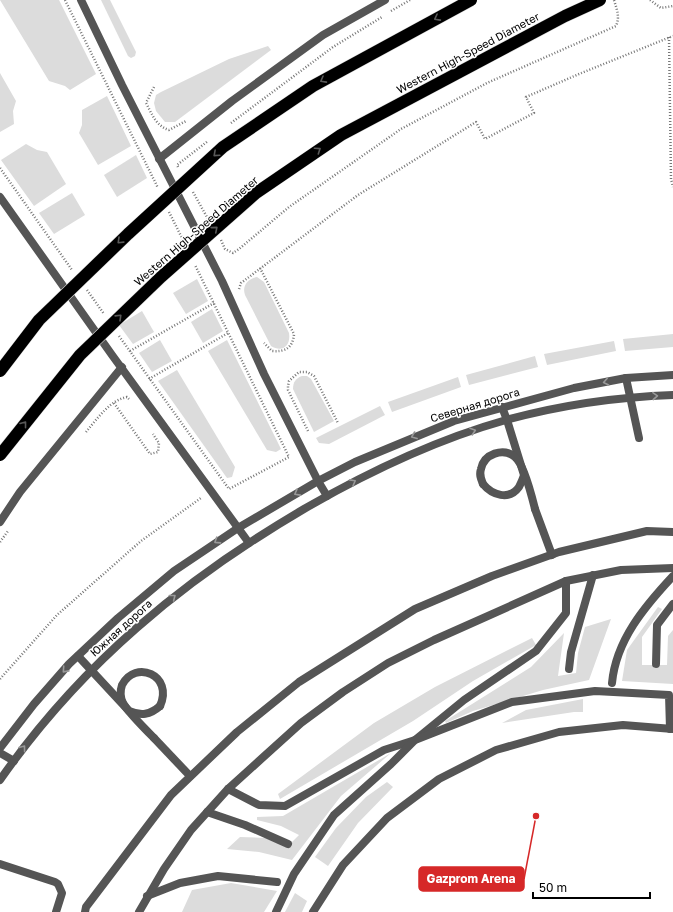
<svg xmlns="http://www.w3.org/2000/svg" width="673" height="912" viewBox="0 0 673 912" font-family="'Golos Text',sans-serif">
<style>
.green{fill:#dcdcdc}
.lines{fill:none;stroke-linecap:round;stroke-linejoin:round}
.path{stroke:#777;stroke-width:2.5;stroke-dasharray:1 2;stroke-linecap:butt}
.service{stroke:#555;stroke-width:8}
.minor{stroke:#555;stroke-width:8}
.motorway-bridge-casing{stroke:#dbdbdb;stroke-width:13;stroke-linecap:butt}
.service-bridge{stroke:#555;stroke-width:8}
.motorway-bridge{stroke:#000;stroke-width:12}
.oneway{stroke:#595959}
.oneway2{stroke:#999}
.labels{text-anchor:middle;stroke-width:3;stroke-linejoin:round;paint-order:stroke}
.street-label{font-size:11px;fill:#000;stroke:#fff}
.leader{fill:none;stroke:#d62828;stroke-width:1.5}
.callout-dot{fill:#d62828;stroke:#fff;stroke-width:1.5}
.callout{fill:#d62828;stroke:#d62828;stroke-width:1.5}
.callout-label{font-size:12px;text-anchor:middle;font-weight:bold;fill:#fff}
</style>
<rect width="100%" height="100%" fill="#fff"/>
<g class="green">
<polygon points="0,0 59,0 96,74 70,90 65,86 49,81"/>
<polygon points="101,0 110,0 136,52 135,56 131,58 128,56"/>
<polygon points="268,46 271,50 175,122 165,122 156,111 154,103 156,95 161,92 229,59"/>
<polygon points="0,73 16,101 13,111 14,124 0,132"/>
<polygon points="107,96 131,146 98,165 79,133 82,125 82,110"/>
<polygon points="26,144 37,150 47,152 66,184 34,206 1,160"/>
<polygon points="136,155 147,178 117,197 104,175"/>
<polygon points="72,193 85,215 54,234 39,213"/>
<path d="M257,277L264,282L289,333C291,346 282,353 271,346L245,295C242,286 247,279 257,277Z"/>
<polygon points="197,279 208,301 186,314 173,293"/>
<polygon points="212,309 223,331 203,343 191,322"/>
<polygon points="142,311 154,332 133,344 119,325"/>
<polygon points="673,334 673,347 625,351 623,339"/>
<polygon points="160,340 172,361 152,372 139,353"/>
<polygon points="227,340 281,449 276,452 267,450 208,351"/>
<polygon points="614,341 616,351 547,365 544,354"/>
<polygon points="535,356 538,367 469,385 466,375"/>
<polygon points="177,370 235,467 232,477 227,478 158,381"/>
<path d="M302,376H307L311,379L334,421L314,432L293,389C293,382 296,378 302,376Z"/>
<polygon points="458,377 461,387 392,412 388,402"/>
<polygon points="380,406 385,415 329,444 319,443 316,438"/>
<polygon points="658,607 662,609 642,637 642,665 667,665 668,636 673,630 673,684 622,681 627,650"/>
<polygon points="611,619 589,680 543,690 473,711 446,723 445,721 531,667 564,633 558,676 576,673 578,653 585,627"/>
<polygon points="532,638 536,645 473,681 413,721 280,799 278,794 374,723 435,687"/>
<polygon points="583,699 583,712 574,712 502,723 526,710"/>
<polygon points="391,753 341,796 292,860 259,852 227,849 240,837 266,838 287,847 299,835 281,826 257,820 257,817 283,816"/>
<polygon points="387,782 393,787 358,823 328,866 315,857 336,828 366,797"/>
<polygon points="231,883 277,891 264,912 182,912 192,890"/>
<polygon points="295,893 307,901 302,912 285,912"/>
</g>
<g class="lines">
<g class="path">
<polyline points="65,0 158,188"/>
<polyline points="650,0 661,8 673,6"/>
<polyline points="391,11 410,0"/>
<polyline points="669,37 671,179 673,187"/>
<path d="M154,87L146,103C152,114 156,126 169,130L186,121"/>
<polyline points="231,123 333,47 382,17"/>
<polyline points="178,167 177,165 208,141"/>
<polyline points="0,168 72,270"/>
<polyline points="193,192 208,219"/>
<polyline points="169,212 183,240"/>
<path d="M221,240L225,249L233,253L239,249L289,207L401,129L487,83L616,26C620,17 617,10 614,0"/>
<path d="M260,268L294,334C293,348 285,352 272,351L264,343"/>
<polyline points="239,289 241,283 358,195 476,122 485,139 534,113 526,97 579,74 673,36"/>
<polyline points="87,290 104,314"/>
<polyline points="119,336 229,489 289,457 195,265"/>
<polyline points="130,351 214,303"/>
<polyline points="149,379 228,333"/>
<polyline points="114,403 150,454 158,452 159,443 153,434"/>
<polyline points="308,431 288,390 288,386 289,381 299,372 307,372 314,376 338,423"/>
<path d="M86,432C97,419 110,400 127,397L129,399"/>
<polyline points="0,542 8,531"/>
<polyline points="0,679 57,615 141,541 201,498"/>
</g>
<g class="service">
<polyline points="159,159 232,101 323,35 385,0"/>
<polyline points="626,378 639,438"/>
<path d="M483,484C492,495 509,501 519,487C521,483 523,479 524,475L507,420L502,407"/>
<polyline points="535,509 552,555"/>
<path d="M78,656L129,711C141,716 150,715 160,706"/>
<polyline points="656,664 657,625 673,604"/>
<polyline points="569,669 571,652 593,575"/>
<path d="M612,683C616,640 645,606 673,576"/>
<polyline points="154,738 190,776"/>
<polyline points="228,789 259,805 285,806 384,750 415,740 464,700 536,651 566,613 566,581"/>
<polyline points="207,812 245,825 288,844"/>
<polyline points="0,864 55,882 58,884 62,893 56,912"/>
<polyline points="147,896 180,883 218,876 277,882"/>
<polyline points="85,912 86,907 171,795 237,732 299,682 415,609 492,576 559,552 647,531 673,532"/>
<polyline points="139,912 164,869 191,830 228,789 301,723 343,692 388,663 434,640 566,581 621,570 673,568"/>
<polyline points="276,912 294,874 334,815 391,764 415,740 512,702 595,691 669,695 670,729"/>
<polyline points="313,912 343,865 387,818 439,779 496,750 559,732 623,725 673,729"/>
</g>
<g class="minor">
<polyline points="81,0 122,85 222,281 264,374 318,481 327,496"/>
<polyline points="0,197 112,355 249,543"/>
<polyline points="0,522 20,492 122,367"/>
<polyline points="0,748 34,704 69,664 118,618 174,571 238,528 318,481 355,462 454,421 574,388 626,378 673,375"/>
<polyline points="0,753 14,761"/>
<path d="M0,780C81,664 183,580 304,509C368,472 435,440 506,420C561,405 617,397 673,395"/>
</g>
<g class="motorway-bridge-casing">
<g id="motorway-bridge">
<polyline points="0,371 39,320 128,234 223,147 313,86 471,0"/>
<polyline points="0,455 80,355 161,277 256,193 341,135 565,16 600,0"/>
</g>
</g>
<g class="service-bridge">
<path d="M483,484C481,479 479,475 481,469C484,454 503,447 515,457C524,464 532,497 535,509"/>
<path d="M154,738C146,730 128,712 123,703C120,697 120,691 122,685C135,659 174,675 160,706"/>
</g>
<use href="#motorway-bridge" class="motorway-bridge"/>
</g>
<defs><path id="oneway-chevron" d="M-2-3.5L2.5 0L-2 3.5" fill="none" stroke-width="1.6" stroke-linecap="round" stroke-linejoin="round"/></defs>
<g class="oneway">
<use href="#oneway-chevron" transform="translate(437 18) rotate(152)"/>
<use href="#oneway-chevron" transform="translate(323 80) rotate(151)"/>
<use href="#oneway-chevron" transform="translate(318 150) rotate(-34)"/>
<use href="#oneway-chevron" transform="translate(216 154) rotate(138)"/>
<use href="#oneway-chevron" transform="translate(215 229) rotate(-41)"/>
<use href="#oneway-chevron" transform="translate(120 241) rotate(136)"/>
<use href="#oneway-chevron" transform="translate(119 317) rotate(-44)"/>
<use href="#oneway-chevron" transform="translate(24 424) rotate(-52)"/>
</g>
<g class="oneway2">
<use href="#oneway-chevron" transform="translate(606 382) rotate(169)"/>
<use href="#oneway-chevron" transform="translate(655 396) rotate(-3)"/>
<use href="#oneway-chevron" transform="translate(473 431) rotate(-18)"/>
<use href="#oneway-chevron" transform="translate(414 436) rotate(159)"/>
<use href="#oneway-chevron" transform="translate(353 482) rotate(-29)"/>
<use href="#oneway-chevron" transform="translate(297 493) rotate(151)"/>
<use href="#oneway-chevron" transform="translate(217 541) rotate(147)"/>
<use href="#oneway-chevron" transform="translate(173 597) rotate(-38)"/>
<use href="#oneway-chevron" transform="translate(65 670) rotate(132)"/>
<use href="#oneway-chevron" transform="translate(23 748) rotate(-53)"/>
</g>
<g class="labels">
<g class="street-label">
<text transform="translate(468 53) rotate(-28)" y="4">Western High-Speed Diameter</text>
<text transform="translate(196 231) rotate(-41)" y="4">Western High-Speed Diameter</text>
<text transform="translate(475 405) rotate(-17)" y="4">Северная дорога</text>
<text transform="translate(121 628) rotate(-42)" y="4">Южная дорога</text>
</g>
</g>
<path class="leader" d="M536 816L524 879"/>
<circle class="callout-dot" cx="536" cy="816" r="4"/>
<rect class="callout" x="419" y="867" width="105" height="24" rx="4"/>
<g class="callout-label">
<text x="471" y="883">Gazprom Arena</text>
</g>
<path d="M533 892v6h117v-6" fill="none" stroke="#000000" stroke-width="2"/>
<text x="539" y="892" font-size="12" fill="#000000" stroke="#ffffff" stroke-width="3" paint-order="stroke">50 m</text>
</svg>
